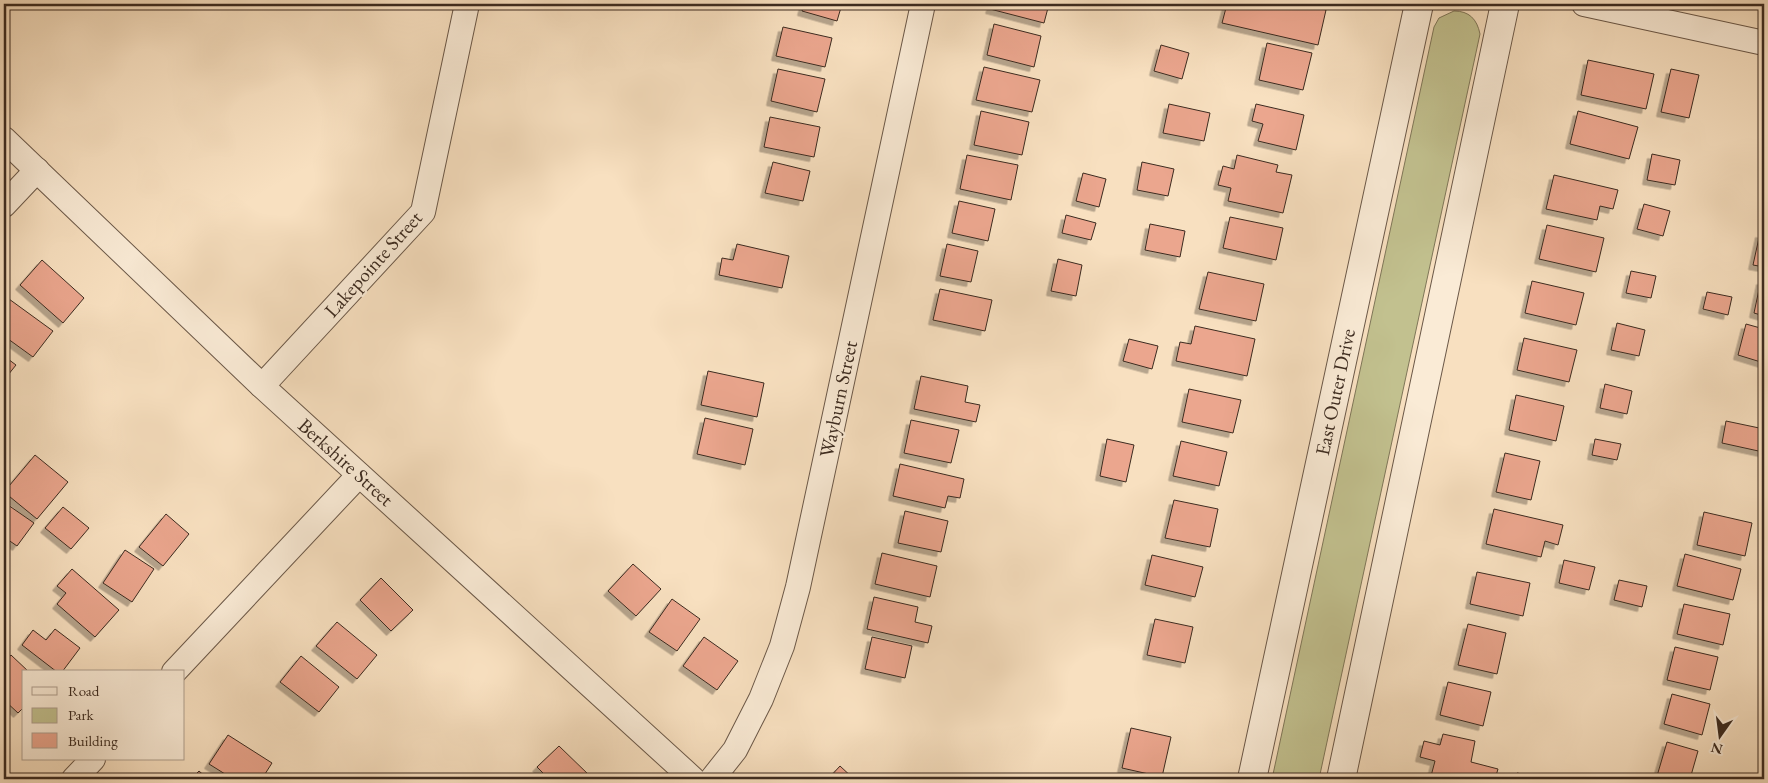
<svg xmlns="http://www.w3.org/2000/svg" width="1768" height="783" viewBox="0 0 1768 783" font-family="'EB Garamond',serif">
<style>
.green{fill:#c2c18f;stroke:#7f7658}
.building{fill:#eba68e;stroke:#3c2b20;filter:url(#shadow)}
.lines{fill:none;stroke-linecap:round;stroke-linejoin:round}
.minor-casing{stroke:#6b5848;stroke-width:26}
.tertiary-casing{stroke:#6b5848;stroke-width:30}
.minor{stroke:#faebd6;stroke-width:24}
.tertiary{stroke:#faebd6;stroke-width:28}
.labels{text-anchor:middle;stroke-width:4.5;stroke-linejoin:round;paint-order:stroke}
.street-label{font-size:20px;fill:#3c2b20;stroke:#faebd6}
</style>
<defs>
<filter id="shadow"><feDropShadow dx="-4.5" dy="4.5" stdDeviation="0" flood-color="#0004"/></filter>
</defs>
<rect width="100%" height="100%" fill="#f8e0c0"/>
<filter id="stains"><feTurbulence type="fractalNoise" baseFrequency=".004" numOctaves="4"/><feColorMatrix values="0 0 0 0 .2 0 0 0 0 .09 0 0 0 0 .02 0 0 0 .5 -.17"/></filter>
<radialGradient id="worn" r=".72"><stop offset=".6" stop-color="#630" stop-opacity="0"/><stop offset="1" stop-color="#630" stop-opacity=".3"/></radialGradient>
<path class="green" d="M1454,11C1469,11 1477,19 1480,34L1319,779H1272L1434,27L1439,18Z"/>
<g class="building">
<polygon points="804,4 842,4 837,21 802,11"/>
<polygon points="992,4 1049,4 1044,23 990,9"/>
<polygon points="1227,4 1305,4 1326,10 1318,45 1222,23"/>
<polygon points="994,24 1041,36 1034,67 987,55"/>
<polygon points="783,27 832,38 825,67 776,56"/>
<polygon points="1267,43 1312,53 1303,90 1259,80"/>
<polygon points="1161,45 1189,53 1182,79 1154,71"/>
<polygon points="1588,60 1654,74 1646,109 1581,95"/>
<polygon points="984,67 1040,80 1032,112 976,100"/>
<polygon points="778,69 825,79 817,112 771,101"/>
<polygon points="1671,69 1699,75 1689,118 1661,112"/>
<polygon points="1169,104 1210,113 1204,141 1163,133"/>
<polygon points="1256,104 1304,115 1296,150 1258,141 1263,124 1252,121"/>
<polygon points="981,111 1029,122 1022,155 974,145"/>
<polygon points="1578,111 1638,127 1629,159 1570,144"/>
<polygon points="770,117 820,127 814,157 764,147"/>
<polygon points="1652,154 1680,160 1675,185 1647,180"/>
<polygon points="967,155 1018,165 1011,200 960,189"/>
<polygon points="1237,155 1278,165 1276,172 1292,175 1283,213 1228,201 1231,188 1218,185 1223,166 1234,169"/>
<polygon points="773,162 810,171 803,201 765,193"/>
<polygon points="1142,162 1174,169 1168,196 1137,190"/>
<polygon points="1083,173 1106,179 1099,207 1076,201"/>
<polygon points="1554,175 1618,190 1613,209 1600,206 1597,220 1546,209"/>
<polygon points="959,201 995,209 988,241 952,233"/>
<polygon points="1644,204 1670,211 1663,236 1637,229"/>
<polygon points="1066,215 1096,223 1091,240 1062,233"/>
<polygon points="1230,217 1283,228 1276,260 1223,248"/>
<polygon points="1150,224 1185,231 1180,257 1145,250"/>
<polygon points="1547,225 1604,238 1596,272 1539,259"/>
<polygon points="1760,233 1764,234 1764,267 1753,265"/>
<polygon points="737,244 789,256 782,288 719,275 722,258 733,260"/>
<polygon points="947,244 978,251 971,282 940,276"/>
<polygon points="1058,259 1082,265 1076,296 1051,291"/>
<polygon points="42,260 84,298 63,323 20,285"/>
<polygon points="1631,271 1656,276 1651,298 1626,293"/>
<polygon points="1208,272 1264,284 1256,321 1199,309"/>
<polygon points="1761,280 1764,281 1764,316 1754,313"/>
<polygon points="1532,281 1584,293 1576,325 1525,313"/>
<polygon points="940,289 992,300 985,331 933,320"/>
<polygon points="1707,292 1732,297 1728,315 1703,309"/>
<polygon points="9,299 53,331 33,357 4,336 4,306"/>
<polygon points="1617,323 1645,330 1639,356 1611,350"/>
<polygon points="1746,324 1764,329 1764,363 1738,355"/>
<polygon points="1195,326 1255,339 1247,376 1176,361 1180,342 1191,344"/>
<polygon points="1524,338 1577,350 1569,382 1517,370"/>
<polygon points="1129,339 1158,346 1152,369 1123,361"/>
<polygon points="4,356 16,365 4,380"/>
<polygon points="708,371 764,383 757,417 701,405"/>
<polygon points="921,376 968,386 965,402 980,405 976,422 914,409"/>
<polygon points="1605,384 1632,391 1627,414 1600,408"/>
<polygon points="1189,389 1241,400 1233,433 1182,422"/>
<polygon points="1516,395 1564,406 1556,441 1509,430"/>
<polygon points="705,418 753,429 745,465 697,454"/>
<polygon points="911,420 959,430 951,463 904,453"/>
<polygon points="1726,421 1764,429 1763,452 1722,443"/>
<polygon points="1107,439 1134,445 1126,482 1100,476"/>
<polygon points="1595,439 1621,444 1617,460 1592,455"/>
<polygon points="1181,441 1227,452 1219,486 1173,476"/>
<polygon points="1505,453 1540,461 1531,500 1496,492"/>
<polygon points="35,455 68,482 37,519 4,492"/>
<polygon points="900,464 964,479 960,498 948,496 945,508 893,496"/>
<polygon points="1174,500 1218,509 1210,547 1165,538"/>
<polygon points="8,505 34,523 17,546 4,537 4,511"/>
<polygon points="63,507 89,528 71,549 45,528"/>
<polygon points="1494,509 1563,525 1558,545 1545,541 1541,557 1486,544"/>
<polygon points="905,511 948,521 941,552 898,543"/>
<polygon points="1704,512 1752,523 1745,556 1697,545"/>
<polygon points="166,514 189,534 163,566 139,547"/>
<polygon points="125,550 154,569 132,602 103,583"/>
<polygon points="882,553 937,566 930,597 875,584"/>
<polygon points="1685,554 1741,569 1733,600 1677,586"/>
<polygon points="1152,555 1203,567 1195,597 1145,585"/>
<polygon points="1564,560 1595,567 1589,590 1559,583"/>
<polygon points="633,564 661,589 636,616 608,591"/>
<polygon points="72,569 119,610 95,637 57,604 66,593 57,586"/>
<polygon points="1477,572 1530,583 1523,616 1470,604"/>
<polygon points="381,578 413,610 391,631 360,600"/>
<polygon points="1619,580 1647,586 1642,607 1614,600"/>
<polygon points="874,597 918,607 915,622 932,626 928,643 867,629"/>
<polygon points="672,599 700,619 677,651 649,632"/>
<polygon points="1684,604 1730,614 1723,645 1677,634"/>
<polygon points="1155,619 1193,627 1185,663 1147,655"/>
<polygon points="337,622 377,655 357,679 316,646"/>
<polygon points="1468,624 1506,633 1497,674 1458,665"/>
<polygon points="55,629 80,648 62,672 57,672 22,645 33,630 46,640"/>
<polygon points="704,637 738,661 717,690 683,666"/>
<polygon points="872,637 912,646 905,678 865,669"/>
<polygon points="1675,647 1718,657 1710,690 1667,680"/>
<polygon points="11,655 29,672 24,672 24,707 18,713 4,700 4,663"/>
<polygon points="301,656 339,687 319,712 280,682"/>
<polygon points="1448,682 1491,692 1483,726 1440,715"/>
<polygon points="1672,694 1710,704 1702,735 1664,724"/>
<polygon points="1131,728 1171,737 1162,777 1122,768"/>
<polygon points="1443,734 1475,741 1471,762 1498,769 1495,779 1444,779 1431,776 1435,761 1420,757 1424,741 1440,745"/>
<polygon points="228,735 272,763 265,774 274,779 233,779 209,764"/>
<polygon points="1667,742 1698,751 1690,779 1667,779 1657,776"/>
<polygon points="559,746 589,775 585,779 549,779 537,767"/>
<polygon points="840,766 854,779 828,779"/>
<polygon points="199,771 208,779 191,779"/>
<polygon points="1517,773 1547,779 1516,779"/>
</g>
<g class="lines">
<g class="minor-casing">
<g id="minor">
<polyline points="1584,4 1764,43"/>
<polyline points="4,139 262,386 693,779"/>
<polyline points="4,205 37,170"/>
<polyline points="262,386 423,212 467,4"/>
<polyline points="174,672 359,475"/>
<polyline points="74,779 93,759"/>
<polyline points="712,779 735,750 761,699 782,646 798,587 923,4"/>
</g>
</g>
<g class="tertiary-casing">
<g id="tertiary">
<polyline points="1252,779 1419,4"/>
<polyline points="1341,779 1505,4"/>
</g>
</g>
<use href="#minor" class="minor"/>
<use href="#tertiary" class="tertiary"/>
</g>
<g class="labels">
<g class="street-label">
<text transform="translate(373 264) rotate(-48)" y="7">Lakepointe Street</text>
<text transform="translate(1335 392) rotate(-78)" y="7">East Outer Drive</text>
<text transform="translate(838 399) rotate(-78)" y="7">Wayburn Street</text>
<text transform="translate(346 462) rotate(42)" y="7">Berkshire Street</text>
</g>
</g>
<rect width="1768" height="783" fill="none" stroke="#f8e0c0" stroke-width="20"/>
<rect x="5" y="5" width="1758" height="773" fill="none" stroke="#3c2b20" stroke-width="2.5"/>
<rect x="10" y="10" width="1748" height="763" fill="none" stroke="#3c2b20"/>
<rect x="22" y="670" width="162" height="90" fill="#faebd6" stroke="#ae9e8d"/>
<rect x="32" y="687" width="25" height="8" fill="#faebd6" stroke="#ae9e8d"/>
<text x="68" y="696" font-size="15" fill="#3c2b20">Road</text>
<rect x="32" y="708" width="25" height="15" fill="#c2c18f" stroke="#ae9e8d"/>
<text x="68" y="720" font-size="15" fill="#3c2b20">Park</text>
<rect x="32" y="733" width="25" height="15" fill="#eba68e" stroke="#ae9e8d"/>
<text x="68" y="746" font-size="15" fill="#3c2b20">Building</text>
<g transform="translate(1720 736) rotate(194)" stroke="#faebd6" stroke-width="4" paint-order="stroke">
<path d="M0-4L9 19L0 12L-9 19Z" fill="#3c2b20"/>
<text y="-8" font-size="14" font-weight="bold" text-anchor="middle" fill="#3c2b20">N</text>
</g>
<rect width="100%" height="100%" filter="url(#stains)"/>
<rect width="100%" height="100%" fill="url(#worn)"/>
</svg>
